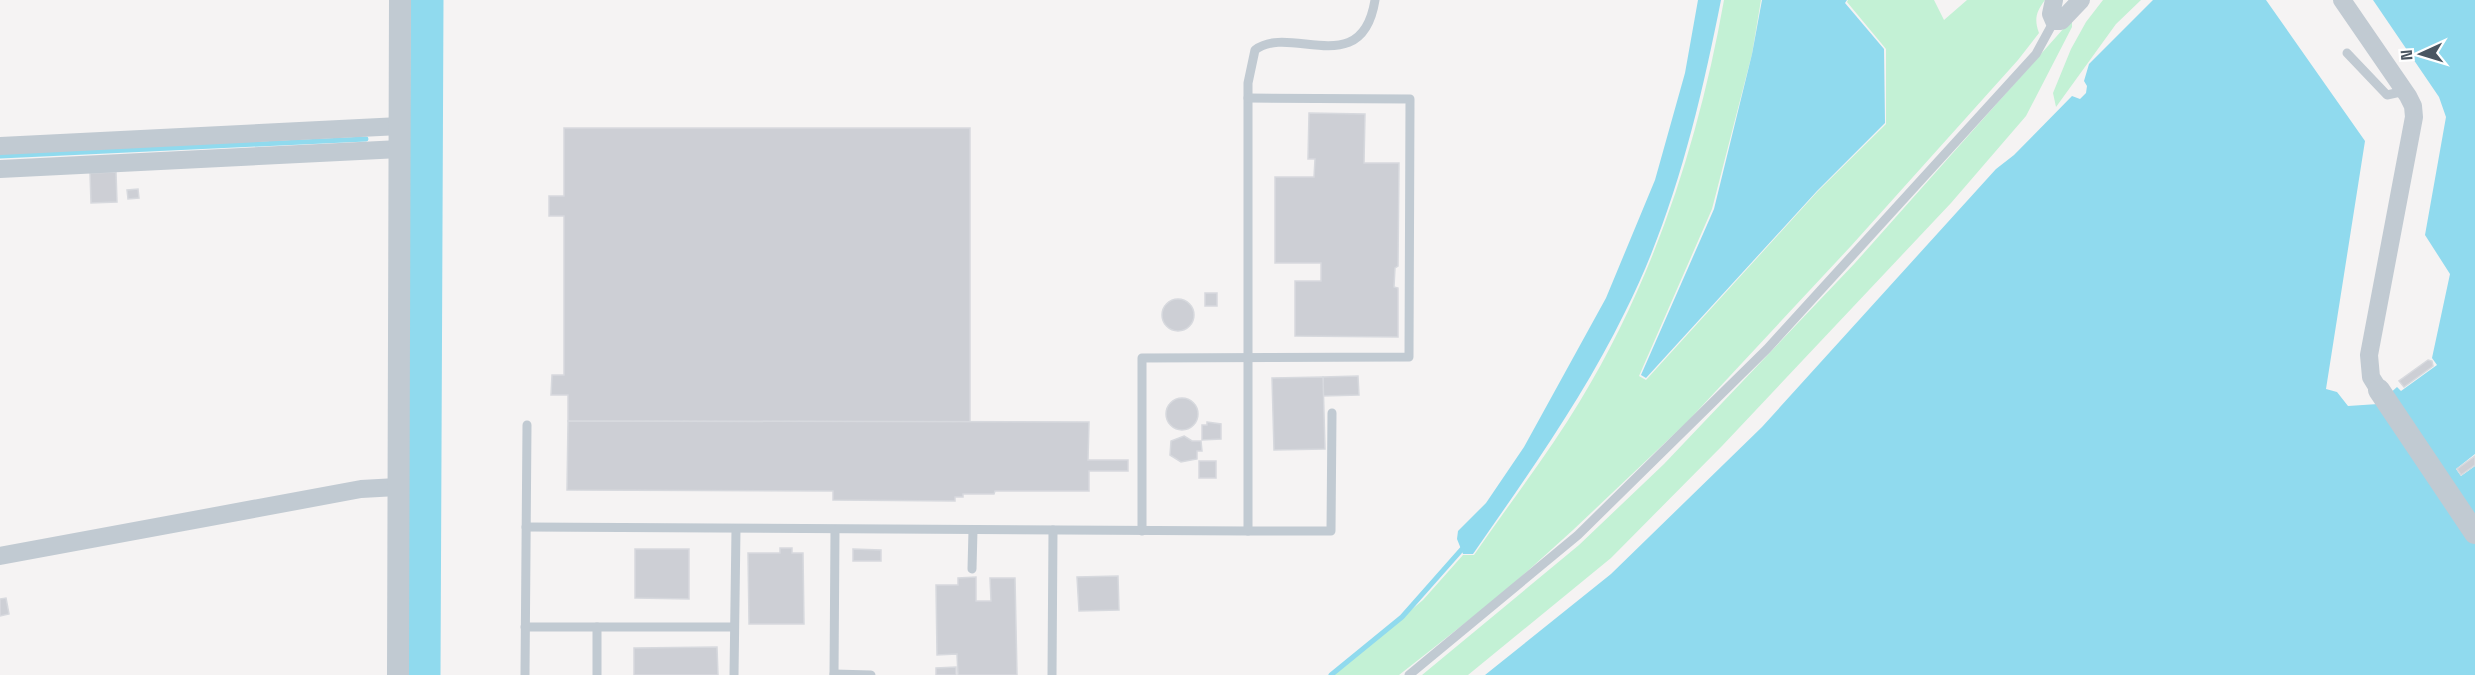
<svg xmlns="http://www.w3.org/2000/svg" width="2475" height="675" viewBox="0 0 2475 675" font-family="'Space Grotesk',sans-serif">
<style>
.green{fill:#c3f1d5}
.water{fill:#90daee}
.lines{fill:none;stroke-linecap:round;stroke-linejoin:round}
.stream{stroke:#90daee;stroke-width:5}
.river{stroke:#90daee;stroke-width:33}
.building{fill:#cdcfd5;stroke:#d7d9de;stroke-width:1.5}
.service{stroke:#c1cad2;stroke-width:9}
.minor{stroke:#c1cad2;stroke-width:18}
.tertiary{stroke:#c1cad2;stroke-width:22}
</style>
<rect width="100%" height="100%" fill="#f5f3f3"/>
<g class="green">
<path d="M1724,0H1761L1752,54L1712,209L1639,376L1646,380L1818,191L1886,124V49L1847,2L1848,0H1934L1944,20L1967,0H2045C2036,12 2034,19 2039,33L2018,60L1851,246L1688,421L1573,530L1502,594L1399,675H1334L1423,600L1463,555H1474C1509,504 1548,454 1580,401C1654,279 1699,141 1724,0Z"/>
<polygon points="2103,0 2141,0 2116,24 2056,107 2053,93 2071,49 2086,22"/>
<polygon points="2072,19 2072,27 2026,116 1951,203 1722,446 1611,558 1468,675 1422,675 1579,545 1664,464 1855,263"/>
</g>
<g class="water">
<path d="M1698,0H1721C1700,106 1674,215 1625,312C1583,398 1527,476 1473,554H1463L1457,539L1458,531L1486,503L1524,447L1606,298L1655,180L1685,73Z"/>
<polygon points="1762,0 1847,0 1845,3 1884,49 1885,123 1817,191 1646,378 1641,375 1714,209 1752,54"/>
<polygon points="2153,0 2266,0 2365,141 2326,389 2337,392 2348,406 2378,404 2397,387 2401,391 2437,365 2432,358 2450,274 2425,235 2446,117 2439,97 2373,0 2475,0 2475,454 2456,469 2461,476 2475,466 2475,675 1485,675 1611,574 1762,427 1996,169 2014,155 2072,96 2080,99 2086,93 2087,86 2084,81 2089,64"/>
</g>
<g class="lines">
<g class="stream">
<polyline points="417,137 427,136"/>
<polyline points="0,156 366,139"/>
<polyline points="1331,675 1402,617 1463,548"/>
</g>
<polyline class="river" points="424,675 427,0"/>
</g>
<g class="building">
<polygon points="1309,113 1365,114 1364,163 1399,163 1398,266 1395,268 1394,287 1398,288 1398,337 1295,336 1295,281 1321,281 1321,263 1275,263 1275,177 1314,177 1315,159 1308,159"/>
<polygon points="564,128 970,128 970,422 568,421 568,395 551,395 552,375 564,375 564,216 549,216 549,196 564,196"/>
<polygon points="116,172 117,202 91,203 90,173"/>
<polygon points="138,189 139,198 128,199 127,190"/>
<rect x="1205" y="293" width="12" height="13"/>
<circle cx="1178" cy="315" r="16"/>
<polygon points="2428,360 2432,361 2433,366 2404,387 2399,381"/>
<polygon points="1358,376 1359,395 1323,396 1323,377"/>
<polygon points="1323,377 1325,449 1274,450 1272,378"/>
<circle cx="1182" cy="414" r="16"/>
<polygon points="568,421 1089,422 1088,460 1128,460 1128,471 1089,471 1089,491 995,491 994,494 963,494 963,497 955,497 955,501 833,500 833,491 567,490"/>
<polygon points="1207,422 1221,424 1221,439 1202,440 1202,425 1207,425"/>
<polygon points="1184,436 1192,441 1201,441 1202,451 1197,451 1197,459 1181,462 1170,455 1171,441"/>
<polygon points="2475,456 2475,465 2461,475 2457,469"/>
<rect x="1199" y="461" width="17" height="17"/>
<polygon points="780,548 792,548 792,553 803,553 804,624 749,624 748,553 780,553"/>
<polygon points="635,549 689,549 689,599 635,598"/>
<polygon points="853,549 881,550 881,561 853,561"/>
<polygon points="1118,576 1119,610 1079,611 1077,577"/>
<polygon points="976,577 976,601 991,601 990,578 1015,578 1017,675 958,675 957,654 937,655 936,585 958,585 958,578"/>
<polygon points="6,598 9,614 0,616 0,599"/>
<polygon points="717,647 718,675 634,675 634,648"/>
<polygon points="956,667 956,675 936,675 936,668"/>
</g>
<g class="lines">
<g class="service">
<polyline points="2347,53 2387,95 2405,91"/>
<path d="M526,527L1248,531V83L1255,50C1290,23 1362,82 1375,0"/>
<polyline points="1142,531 1142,358 1409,357 1410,99 1248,98"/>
<polyline points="1248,531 1331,531 1332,413"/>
<polyline points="972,569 973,530"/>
<polyline points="525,627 734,627"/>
<polyline points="597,627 597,675"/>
<polyline points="834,674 871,675"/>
<polyline points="525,675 527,425"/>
<polyline points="734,675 736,529"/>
<polyline points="834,675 835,530"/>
<polyline points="1052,675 1053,530"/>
<polyline points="1409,675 1578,535 1767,349 2036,54 2054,21"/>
</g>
<g class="minor">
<polyline points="2054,0 2051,14 2054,21 2061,21 2081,0"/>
<polyline points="2342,0 2408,96 2413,106 2414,117 2369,355 2371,377 2379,390"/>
<polyline points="0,146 400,126"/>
<polyline points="0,169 400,149"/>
<polyline points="0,556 361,489 397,487"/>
</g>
<g class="tertiary">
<polyline points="2379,390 2475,533"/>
<polyline points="398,675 400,0"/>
</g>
</g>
<g transform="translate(2421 54) rotate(266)" stroke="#ffffff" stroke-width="4.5" paint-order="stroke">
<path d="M0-4.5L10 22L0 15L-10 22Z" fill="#4a5661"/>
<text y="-9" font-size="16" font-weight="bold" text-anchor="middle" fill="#4a5661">N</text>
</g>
</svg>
